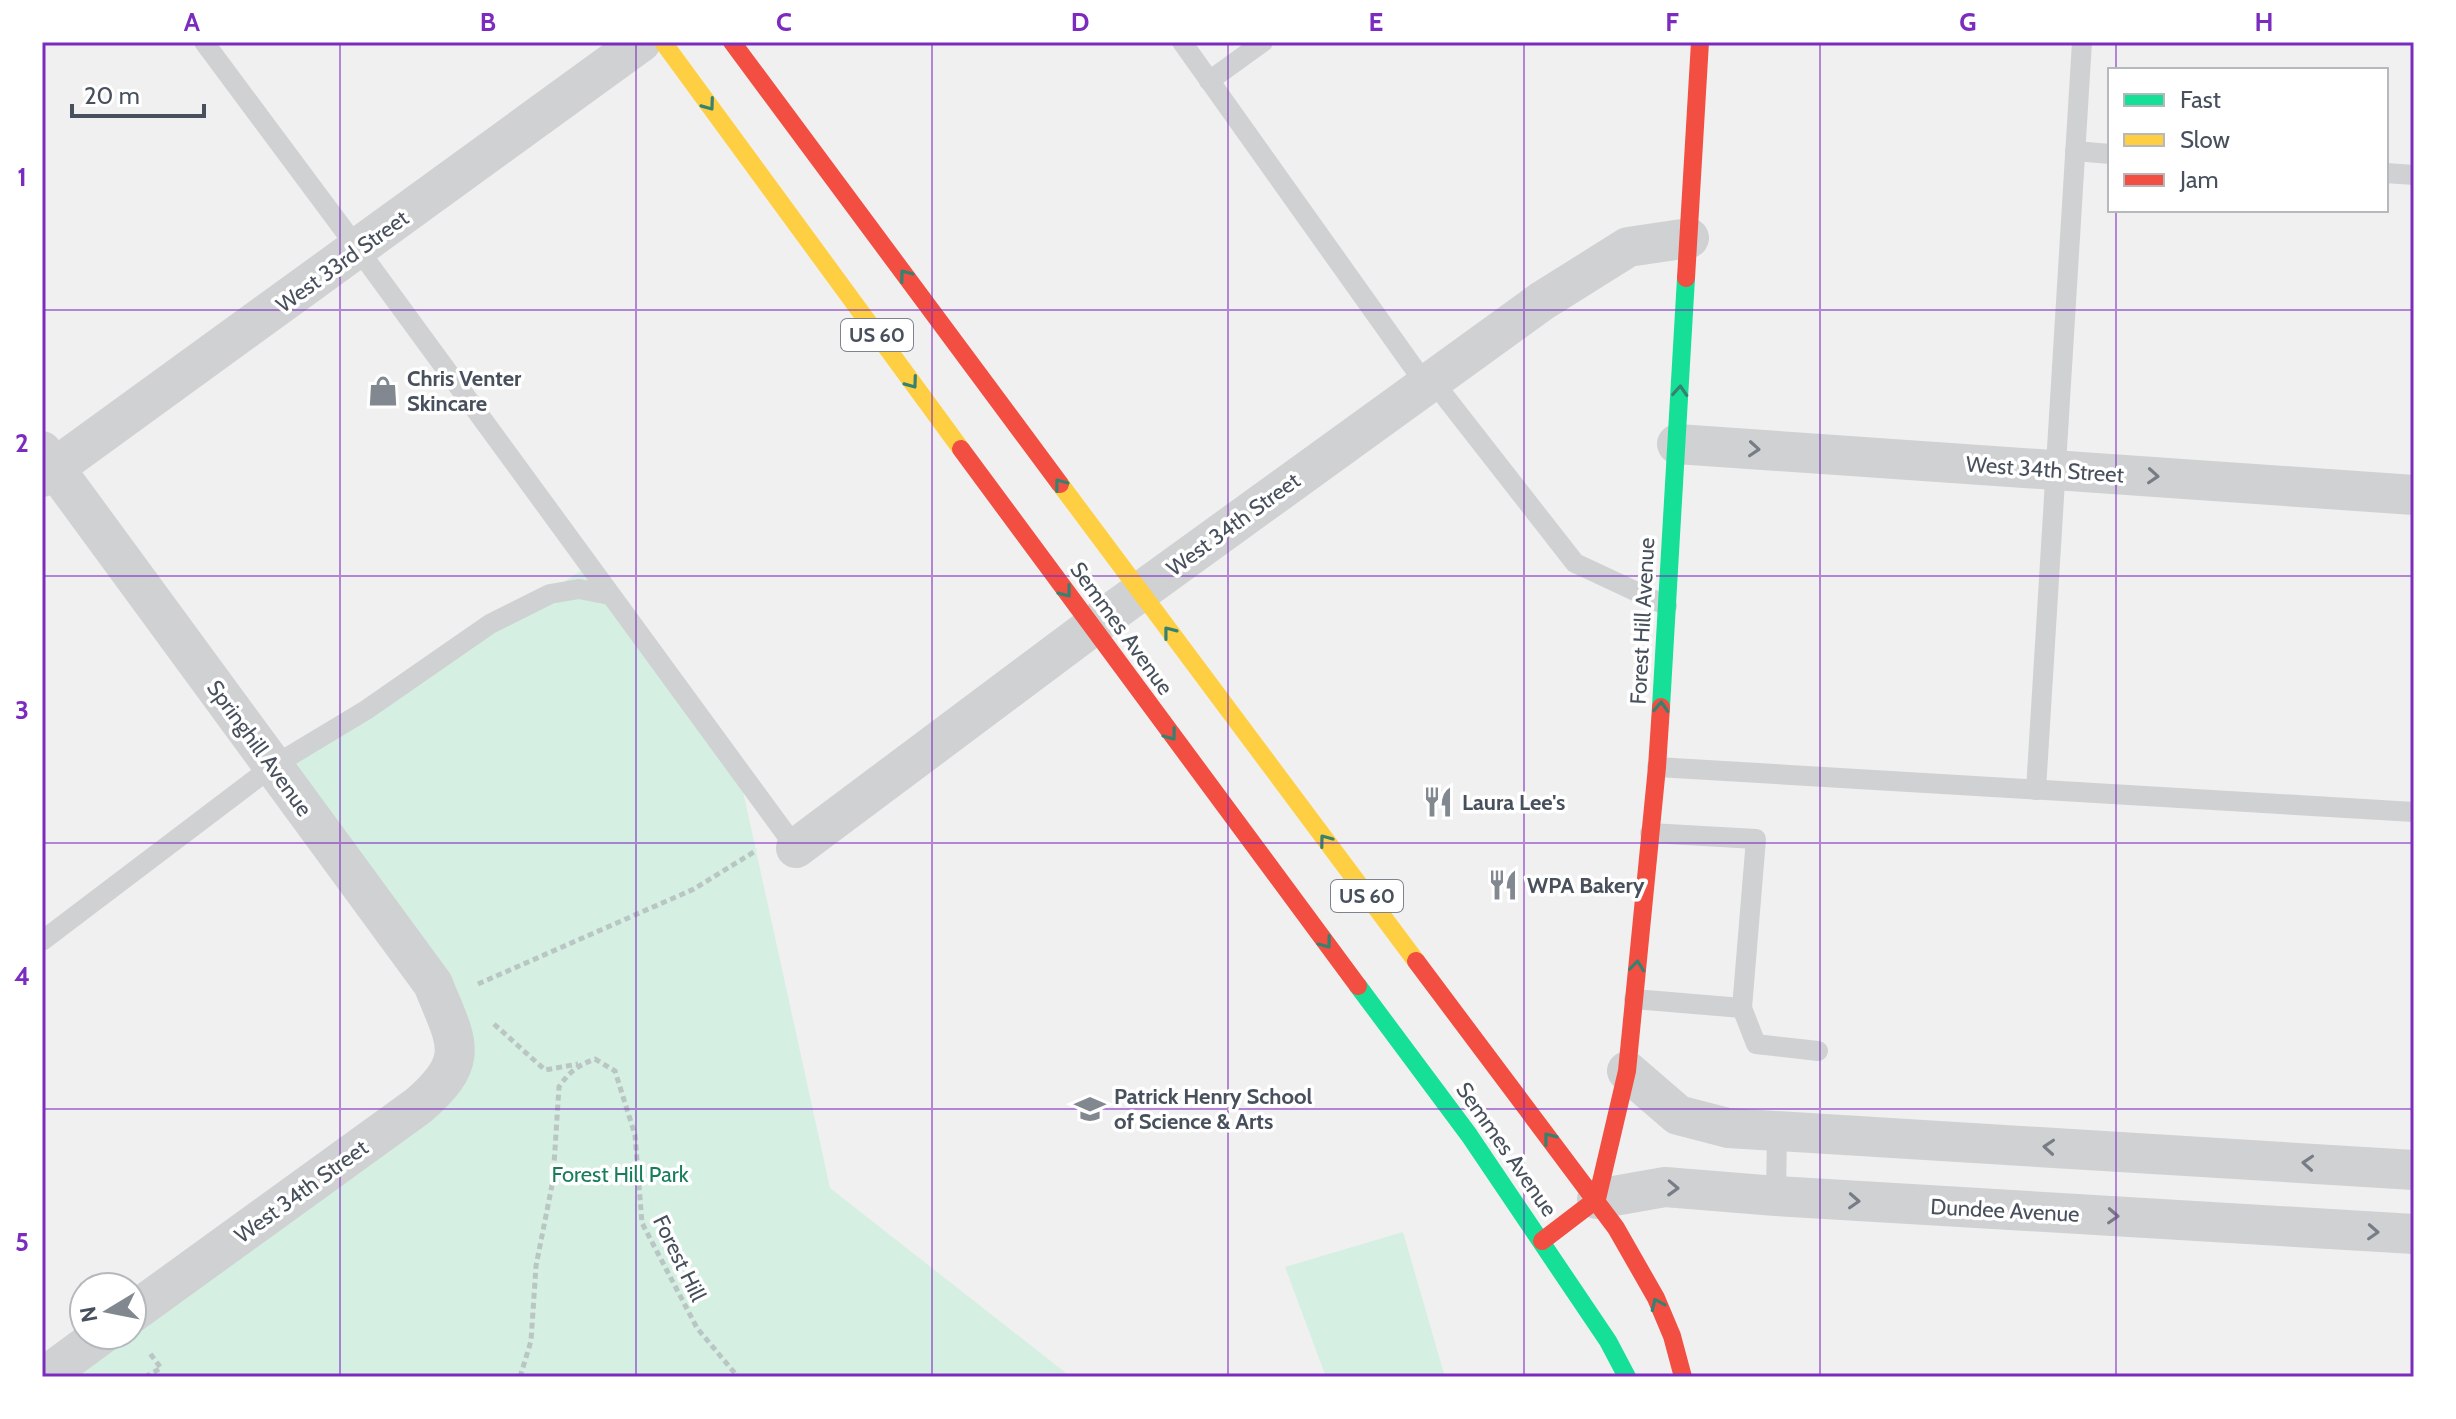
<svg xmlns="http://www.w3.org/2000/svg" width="2456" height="1419" viewBox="0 0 2456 1419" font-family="Cabin,sans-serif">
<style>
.green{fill:#d5efe2}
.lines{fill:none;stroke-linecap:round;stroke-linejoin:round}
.path{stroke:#bac6c4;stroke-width:5;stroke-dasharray:6 4;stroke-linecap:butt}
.lane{stroke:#cfd1d3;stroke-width:20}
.street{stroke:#cfd1d3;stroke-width:40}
.fast{stroke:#16e098;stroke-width:18}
.slow{stroke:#ffcf43;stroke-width:18}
.jam{stroke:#f24e42;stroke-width:18}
.oneway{stroke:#368271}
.oneway2{stroke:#777d86}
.grid{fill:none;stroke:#7b2cbf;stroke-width:2;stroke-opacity:0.55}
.labels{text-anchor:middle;stroke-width:7;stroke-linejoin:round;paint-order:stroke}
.shield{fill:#fff;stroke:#7e848d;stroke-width:2}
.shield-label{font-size:20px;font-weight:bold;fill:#47505c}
.street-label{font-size:22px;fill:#47505c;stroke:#fff}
.poi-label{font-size:22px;font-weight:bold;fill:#47505c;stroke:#fff;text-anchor:start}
.park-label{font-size:22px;fill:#187e57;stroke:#fff}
.neatline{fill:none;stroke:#7b2cbf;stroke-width:3}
.grid-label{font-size:26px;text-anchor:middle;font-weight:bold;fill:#7b2cbf}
</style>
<rect width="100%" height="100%" fill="#f1f0f0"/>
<g class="green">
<polygon points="593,563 741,782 830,1188 1071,1377 42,1377 99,1335 132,1335 132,1311 426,1097 450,1031 276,767"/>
<polygon points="1403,1232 1445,1377 1326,1377 1285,1267"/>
</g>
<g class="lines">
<g class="path">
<polyline points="478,984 694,889 757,850"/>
<polyline points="494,1024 545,1070 578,1064"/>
<polyline points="145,1377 161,1368 149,1352"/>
<path d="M520,1377L531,1341L536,1266L553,1180L559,1087C569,1072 578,1065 595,1059L615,1071L635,1135L642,1223L697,1328L738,1377"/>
</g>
<g class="lane">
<polyline points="204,42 358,249 796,848"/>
<polyline points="1182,42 1426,385"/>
<polyline points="1209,81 1263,42"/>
<polyline points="2075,151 2110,154"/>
<polyline points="2386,173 2414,175"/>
<polyline points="1432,380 1575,563 1667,606"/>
<polyline points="1657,767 2414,812"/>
<polyline points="2036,790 2082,42"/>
<polyline points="42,941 273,766 366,710 490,624 550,594 579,589 610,595"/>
<polyline points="1634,999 1742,1008 1756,839 1650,833"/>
<polyline points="1742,1008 1756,1044 1818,1051"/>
<polyline points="1776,1196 1777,1130"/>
</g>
<g class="street">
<polyline points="1677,444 2414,495"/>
<path d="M42,451L433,984C456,1042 473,1059 418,1106L132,1313"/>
<polyline points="42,477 641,42"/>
<polyline points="796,848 1093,626 1542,301 1628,247 1689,238"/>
<polyline points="1627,1071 1678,1115 1728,1128 2414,1170"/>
<polyline points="1597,1199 1665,1187 1776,1196 2414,1234"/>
<polyline points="44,1377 101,1335"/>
</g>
<g class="fast">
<polyline points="1661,707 1686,278"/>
<polyline points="1358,986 1469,1135 1608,1341 1627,1377"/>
</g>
<g class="slow">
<polyline points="663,42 961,449"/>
<polyline points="1060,484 1416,961"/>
</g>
<g class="jam">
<polyline points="732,42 1060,484"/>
<polyline points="1686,278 1700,42"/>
<polyline points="961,449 1358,986"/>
<polyline points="1416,961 1616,1228 1656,1298 1672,1336 1683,1377"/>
<polyline points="1542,1241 1597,1199 1627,1071 1657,767 1661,707"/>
</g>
</g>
<defs><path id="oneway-chevron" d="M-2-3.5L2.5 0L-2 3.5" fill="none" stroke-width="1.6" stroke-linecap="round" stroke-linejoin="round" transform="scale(2)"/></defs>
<g class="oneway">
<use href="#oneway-chevron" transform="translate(709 105) rotate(54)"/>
<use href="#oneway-chevron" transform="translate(905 275) rotate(-127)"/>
<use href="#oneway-chevron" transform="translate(912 383) rotate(54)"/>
<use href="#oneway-chevron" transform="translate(1680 391) rotate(-86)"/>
<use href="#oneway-chevron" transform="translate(1060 484) rotate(-127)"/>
<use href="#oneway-chevron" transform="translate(1066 592) rotate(52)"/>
<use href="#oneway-chevron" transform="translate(1169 632) rotate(-128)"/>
<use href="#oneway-chevron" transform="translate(1661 707) rotate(-87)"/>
<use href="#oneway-chevron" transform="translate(1171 735) rotate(53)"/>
<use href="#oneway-chevron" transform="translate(1325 840) rotate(-127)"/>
<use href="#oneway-chevron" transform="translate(1326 943) rotate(53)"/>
<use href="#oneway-chevron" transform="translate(1637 966) rotate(-84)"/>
<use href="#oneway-chevron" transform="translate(1549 1138) rotate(-128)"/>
<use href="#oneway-chevron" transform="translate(1657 1304) rotate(-114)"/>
</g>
<g class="oneway2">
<use href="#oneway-chevron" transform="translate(1754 449) rotate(4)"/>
<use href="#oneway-chevron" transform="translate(2153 476) rotate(4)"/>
<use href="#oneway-chevron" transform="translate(2049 1147) rotate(-176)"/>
<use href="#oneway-chevron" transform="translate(2308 1163) rotate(-176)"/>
<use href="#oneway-chevron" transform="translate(1673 1188) rotate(2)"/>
<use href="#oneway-chevron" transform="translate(1854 1201) rotate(3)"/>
<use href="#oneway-chevron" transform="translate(2113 1216) rotate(3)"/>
<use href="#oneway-chevron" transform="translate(2373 1232) rotate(3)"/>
</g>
<path class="grid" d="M340,42V1377M636,42V1377M932,42V1377M1228,42V1377M1524,42V1377M1820,42V1377M2116,42V70M2116,210V1377M42,310H2414M42,576H2414M42,843H2414M42,1109H2414"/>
<defs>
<g id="shop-bare" transform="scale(2.4)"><path d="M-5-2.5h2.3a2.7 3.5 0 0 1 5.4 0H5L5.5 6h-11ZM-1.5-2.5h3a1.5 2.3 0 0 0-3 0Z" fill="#828890" stroke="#fff" stroke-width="2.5" paint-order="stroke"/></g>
<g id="restaurant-bare" transform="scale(2.4)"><path d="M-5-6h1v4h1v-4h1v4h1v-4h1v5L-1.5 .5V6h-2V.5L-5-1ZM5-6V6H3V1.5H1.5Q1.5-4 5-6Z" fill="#828890" stroke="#fff" stroke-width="2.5" paint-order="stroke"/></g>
<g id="school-bare" transform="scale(2.4)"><path d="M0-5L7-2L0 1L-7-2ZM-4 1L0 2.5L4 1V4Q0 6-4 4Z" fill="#828890" stroke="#fff" stroke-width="2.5" paint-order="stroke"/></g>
</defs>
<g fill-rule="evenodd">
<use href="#shop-bare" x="383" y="391"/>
<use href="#restaurant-bare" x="1438" y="802"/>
<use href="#restaurant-bare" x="1503" y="885"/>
<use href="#school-bare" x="1090" y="1109"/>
</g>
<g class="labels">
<g class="shield">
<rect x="841" y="319" width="72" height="32" rx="6"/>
<rect x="1331" y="880" width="72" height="32" rx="6"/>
</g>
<g class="shield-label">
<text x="877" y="342">US 60</text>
<text x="1367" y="903">US 60</text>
</g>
<g class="street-label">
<text transform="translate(342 261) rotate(-36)" y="8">West 33rd Street</text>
<text transform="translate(2045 469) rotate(4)" y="8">West 34th Street</text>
<text transform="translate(1233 524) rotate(-36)" y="8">West 34th Street</text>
<text transform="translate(1642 621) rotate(-87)" y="8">Forest Hill Avenue</text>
<text transform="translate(1122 628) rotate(54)" y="8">Semmes Avenue</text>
<text transform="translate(260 748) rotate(54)" y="8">Springhill Avenue</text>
<text transform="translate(1507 1149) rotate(55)" y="8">Semmes Avenue</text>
<text transform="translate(301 1191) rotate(-36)" y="8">West 34th Street</text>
<text transform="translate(2005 1210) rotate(3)" y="8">Dundee Avenue</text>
<text transform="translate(680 1258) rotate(64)" y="8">Forest Hill</text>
</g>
<g class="poi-label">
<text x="407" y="386">Chris Venter<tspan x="407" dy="25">Skincare</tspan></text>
<text x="1462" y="810">Laura Lee's</text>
<text x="1527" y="893">WPA Bakery</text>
<text x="1114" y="1104">Patrick Henry School<tspan x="1114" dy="25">of Science &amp; Arts</tspan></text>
</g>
<g class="park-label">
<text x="620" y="1182">Forest Hill Park</text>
</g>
</g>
<rect width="2456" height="1419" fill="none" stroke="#ffffff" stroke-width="88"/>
<rect x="2108" y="68" width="280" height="144" fill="#ffffff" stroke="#b5b9be" stroke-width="2"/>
<rect x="2124" y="94" width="40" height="12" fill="#16e098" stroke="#b5b9be" stroke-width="2"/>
<text x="2180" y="108" font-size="24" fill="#47505c">Fast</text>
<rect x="2124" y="134" width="40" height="12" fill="#ffcf43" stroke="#b5b9be" stroke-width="2"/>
<text x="2180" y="148" font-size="24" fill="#47505c">Slow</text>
<rect x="2124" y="174" width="40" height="12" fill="#f24e42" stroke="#b5b9be" stroke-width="2"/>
<text x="2180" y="188" font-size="24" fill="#47505c">Jam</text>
<g transform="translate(108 1311) rotate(260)"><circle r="38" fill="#ffffff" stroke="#b5b9be" stroke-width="2"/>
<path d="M0-6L14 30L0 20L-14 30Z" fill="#828890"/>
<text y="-12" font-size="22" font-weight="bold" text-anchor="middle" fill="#47505c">N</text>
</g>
<path d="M72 104v12h132v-12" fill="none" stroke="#47505c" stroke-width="4"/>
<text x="84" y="104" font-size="24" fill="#47505c" stroke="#ffffff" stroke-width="6" paint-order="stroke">20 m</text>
<rect x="44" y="44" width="2368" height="1331" class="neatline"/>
<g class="grid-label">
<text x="192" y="31">A</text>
<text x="488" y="31">B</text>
<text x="784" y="31">C</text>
<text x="1080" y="31">D</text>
<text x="1376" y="31">E</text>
<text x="1672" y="31">F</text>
<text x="1968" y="31">G</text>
<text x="2264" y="31">H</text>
<text x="22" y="186">1</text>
<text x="22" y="452">2</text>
<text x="22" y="719">3</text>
<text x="22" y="985">4</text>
<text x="22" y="1251">5</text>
</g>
</svg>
